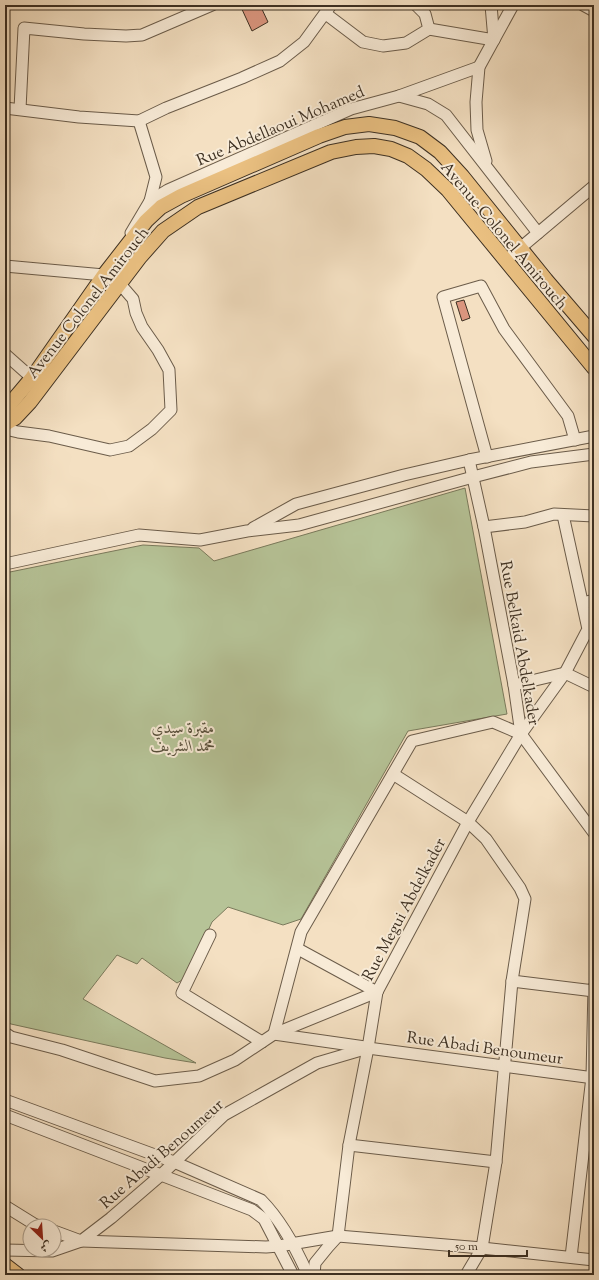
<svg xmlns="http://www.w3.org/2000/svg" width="599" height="1280" viewBox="0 0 599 1280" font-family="'Sorts Mill Goudy',Amiri,serif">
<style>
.green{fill:#b6c397;stroke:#7a7a5c}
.building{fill:#da957e;stroke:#3d3022}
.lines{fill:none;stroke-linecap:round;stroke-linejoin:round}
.minor-casing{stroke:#6b5c4a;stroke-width:13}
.major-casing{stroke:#3d3022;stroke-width:16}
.minor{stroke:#f8ebd7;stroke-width:11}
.major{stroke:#eac081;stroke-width:14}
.labels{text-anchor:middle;stroke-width:4;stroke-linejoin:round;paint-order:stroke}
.street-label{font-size:16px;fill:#3d3022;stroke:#f8ebd7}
.park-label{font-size:16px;font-style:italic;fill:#554d39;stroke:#f8ebd7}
</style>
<rect width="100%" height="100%" fill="#f4e0c2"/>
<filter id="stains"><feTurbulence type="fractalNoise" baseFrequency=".005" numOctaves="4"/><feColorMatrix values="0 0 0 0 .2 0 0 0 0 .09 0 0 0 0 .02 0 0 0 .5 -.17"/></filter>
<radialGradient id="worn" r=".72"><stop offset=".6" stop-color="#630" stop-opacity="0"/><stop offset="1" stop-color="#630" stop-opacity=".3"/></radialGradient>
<polygon class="green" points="465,488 507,714 408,731 301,919 283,925 228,907 212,922 187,977 177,983 142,958 137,964 117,955 83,999 196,1063 165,1058 11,1024 5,1021 5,573 143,545 199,548 214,561"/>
<g class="building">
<polygon points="240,5 260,5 268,22 252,31"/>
<polygon points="464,300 470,318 462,321 456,302"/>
</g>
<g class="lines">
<g class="minor-casing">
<g id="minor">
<polyline points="583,5 594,11"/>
<polyline points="326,14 363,42 383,46 406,43 429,29 425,14 416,5"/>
<polyline points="429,29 494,40 491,5"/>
<polyline points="399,96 428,104 446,115 538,233"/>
<polyline points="5,108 79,117 139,121 166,108 242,78 280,61 304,42 331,5"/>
<polyline points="20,109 24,28 84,34 126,36 142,35 212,5"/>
<polyline points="139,121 156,177 150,201"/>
<polyline points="486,161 477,130 476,102 479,67 513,5"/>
<polyline points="131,233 150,201 168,190 351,109 399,96 479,67"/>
<polyline points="506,260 594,186"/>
<polyline points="5,266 104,275 120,284 133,299 136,313 142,327 158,350 169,370 171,410 152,429 129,446 110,450 49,436 18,432 5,429"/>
<polyline points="5,354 32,378"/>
<polyline points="487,457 443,297 481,286 504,329 568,416 575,440"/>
<polyline points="469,460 484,527 514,685 521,734 594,833"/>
<polyline points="484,527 525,522 554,514 594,516"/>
<polyline points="253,528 296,504 404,475 469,460 594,436"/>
<polyline points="5,564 139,535 200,540 247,531 299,525 473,477 531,462 594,454"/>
<polyline points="583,603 594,600"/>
<polyline points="514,685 565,673 594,687"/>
<polyline points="393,774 468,822 486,839 520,888 525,899 512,981 496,1162 482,1248 466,1275"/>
<polyline points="210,935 182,993 262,1042"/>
<polyline points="298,949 377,992"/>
<polyline points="512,981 594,991"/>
<polyline points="5,1033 11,1037 62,1050 155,1081 199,1076 235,1060 274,1034 377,992"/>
<polyline points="365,1047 274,1034 301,932 412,741 493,722 521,734"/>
<path d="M5,1100L174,1162L261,1200C282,1221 296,1248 308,1275"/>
<polyline points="5,1115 252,1210 264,1219 293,1275"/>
<polyline points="349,1145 496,1162"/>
<polyline points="5,1206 34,1224 39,1226"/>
<polyline points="54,1231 81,1241 266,1247 279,1246 338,1236 482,1248 594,1260"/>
<polyline points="5,1250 52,1251 81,1241 111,1218 161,1175 224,1115 317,1063 368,1048 594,1078"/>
<polyline points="571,1257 592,1077 594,987"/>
<polyline points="314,1275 315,1263 328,1247 338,1236 349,1145 368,1048 377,992 468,822 521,734 565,673 588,629 563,515"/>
</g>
</g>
<g class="major-casing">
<g id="major">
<polyline points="5,410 32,378 104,275 146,221 161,207 181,196 319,136 345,127 369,124 395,128 420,137 440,152 462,176 546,280 594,336"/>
<polyline points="5,424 15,418 30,402 140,257 163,231 198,207 331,152 356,147 374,146 391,149 408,156 426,169 448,190 594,368"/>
<polyline points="5,1265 18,1275"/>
</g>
</g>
<use href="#minor" class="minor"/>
<use href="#major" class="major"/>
</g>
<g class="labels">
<g class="street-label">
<text transform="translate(280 125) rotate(-23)" y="6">Rue Abdellaoui Mohamed</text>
<text transform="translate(505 235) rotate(50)" y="6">Avenue Colonel Amirouch</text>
<text transform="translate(87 302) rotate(-52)" y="6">Avenue Colonel Amirouch</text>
<text transform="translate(521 643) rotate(80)" y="6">Rue Belkaid Abdelkader</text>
<text transform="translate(403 909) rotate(-62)" y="6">Rue Megui Abdelkader</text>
<text transform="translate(485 1047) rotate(8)" y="6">Rue Abadi Benoumeur</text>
<text transform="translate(161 1153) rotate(-41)" y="6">Rue Abadi Benoumeur</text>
</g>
<g class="park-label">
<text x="183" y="733">مقبرة سيدي<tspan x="183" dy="18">محمد الشريف</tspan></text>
</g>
</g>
<rect width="599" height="1280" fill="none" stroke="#f4e0c2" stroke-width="20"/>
<rect x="6" y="6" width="587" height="1268" fill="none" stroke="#3d3022" stroke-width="2"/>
<rect x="10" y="10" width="579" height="1260" fill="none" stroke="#3d3022"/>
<g transform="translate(42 1238) rotate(155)"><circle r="19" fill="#f8ebd7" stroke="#ada08f"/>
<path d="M0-3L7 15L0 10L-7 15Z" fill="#8f2418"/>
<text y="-6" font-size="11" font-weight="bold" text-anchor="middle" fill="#3d3022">ش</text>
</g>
<path d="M449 1250v6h78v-6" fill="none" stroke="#3d3022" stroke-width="2"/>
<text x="455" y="1250" font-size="12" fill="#3d3022" stroke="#f8ebd7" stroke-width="3" paint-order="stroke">50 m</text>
<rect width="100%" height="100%" filter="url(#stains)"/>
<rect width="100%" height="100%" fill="url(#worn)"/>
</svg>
